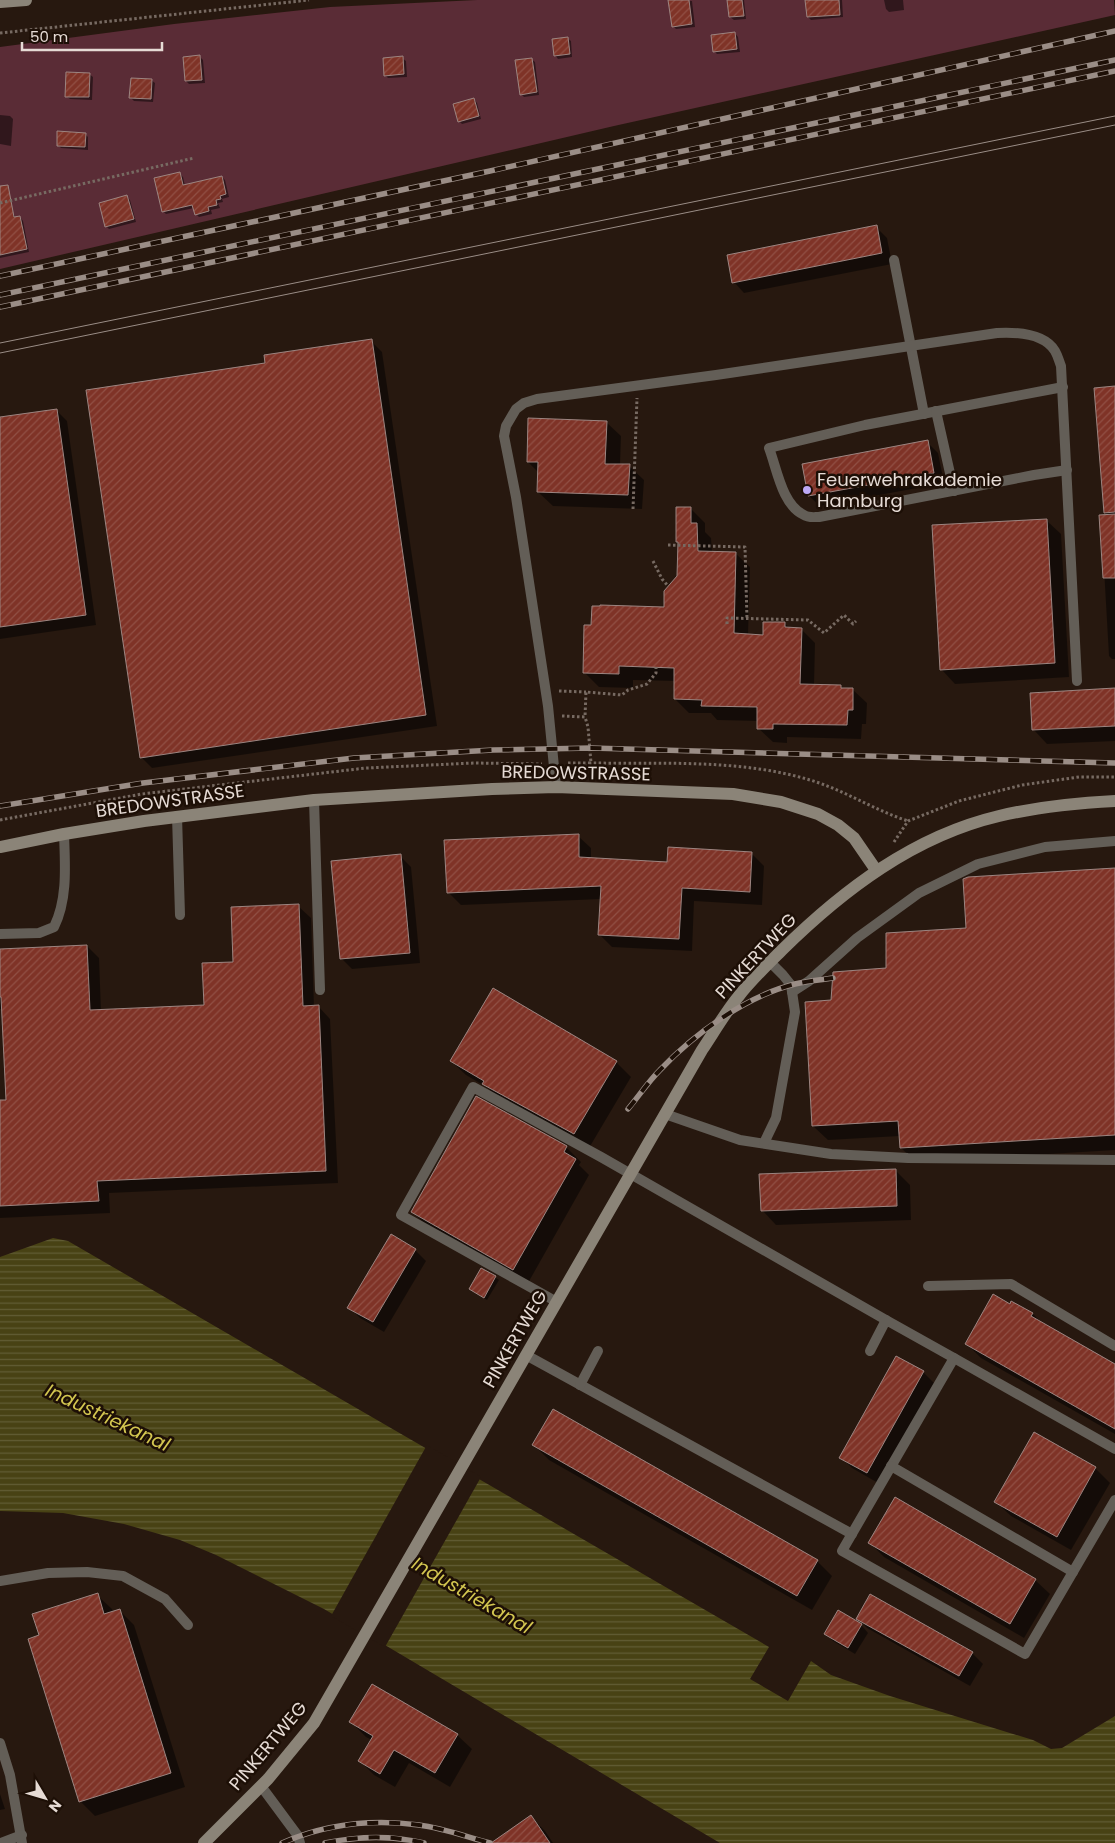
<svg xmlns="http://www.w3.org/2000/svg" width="1115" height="1843" viewBox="0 0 1115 1843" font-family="Poppins,sans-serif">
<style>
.green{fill:#5a2c36}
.water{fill:url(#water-rules)}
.pier{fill:#27180f}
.shadow{fill:#0007}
.building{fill:url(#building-hatch);stroke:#9c8581}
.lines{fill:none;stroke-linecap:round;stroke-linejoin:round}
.path{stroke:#776a62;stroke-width:3;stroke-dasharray:2.5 2.5;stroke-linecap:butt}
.lane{stroke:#635e57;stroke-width:10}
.secondary{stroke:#8b8478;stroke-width:12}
.tram{stroke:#9a8d86;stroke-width:1}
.rail-casing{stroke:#9a8d86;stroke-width:5.5}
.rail{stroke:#1d0f06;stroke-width:4;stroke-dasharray:11;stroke-linecap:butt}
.poi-dot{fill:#bda9f5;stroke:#1d0f06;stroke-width:2}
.labels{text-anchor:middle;stroke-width:5;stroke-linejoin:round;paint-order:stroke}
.poi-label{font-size:18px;fill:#e6dbd5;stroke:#1d0f06;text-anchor:start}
.street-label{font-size:18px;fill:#e6dbd5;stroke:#1d0f06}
.water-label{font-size:19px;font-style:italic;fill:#d3c650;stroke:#1d0f06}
</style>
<defs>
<pattern id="water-rules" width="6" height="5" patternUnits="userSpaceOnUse" patternTransform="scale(1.25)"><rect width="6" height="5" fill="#484214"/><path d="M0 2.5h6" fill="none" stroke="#625d35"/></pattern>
<pattern id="building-hatch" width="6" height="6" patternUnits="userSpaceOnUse" patternTransform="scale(1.25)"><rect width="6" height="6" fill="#7f3327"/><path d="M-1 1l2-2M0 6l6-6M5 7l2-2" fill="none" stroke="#915045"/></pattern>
</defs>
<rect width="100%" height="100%" fill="#27180f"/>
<polygon class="green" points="477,0 1114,0 1115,15 614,126 0,269 0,47 174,24 330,7"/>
<polygon class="water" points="53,1238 68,1241 769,1647 750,1679 788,1701 811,1661 831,1675 890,1696 1033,1740 1051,1749 1062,1748 1115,1716 1115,1843 720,1843 324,1609 216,1555 180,1540 124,1524 63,1513 0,1511 0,1257"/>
<polygon class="pier" points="427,1445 481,1477 385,1647 331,1616"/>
<g class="shadow">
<polygon points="673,0 692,1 695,27 676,29 673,26"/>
<polygon points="729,0 744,0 746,19 734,20 730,17"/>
<polygon points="807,0 842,0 843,17 811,20 808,17"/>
<polygon points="884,0 903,0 904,10 889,12 886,9"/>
<polygon points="735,33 738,37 740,52 717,54 714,51"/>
<polygon points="567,38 571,41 572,57 558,59 555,55"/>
<polygon points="200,57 203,60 205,83 189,84 186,81"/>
<polygon points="402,58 406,61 407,77 388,78 385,75"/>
<polygon points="531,59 535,62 539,95 524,97 521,94"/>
<polygon points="89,74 93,77 92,100 70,99 66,96"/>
<polygon points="151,80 155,83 153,102 134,101 131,98"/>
<polygon points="474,99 477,103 481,119 462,124 459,121"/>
<polygon points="0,115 10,116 13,119 11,146 0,144"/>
<polygon points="85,134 88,137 88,150 61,148 58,145"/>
<polygon points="180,174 183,177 185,186 222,177 225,180 229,197 222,199 223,202 218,203 220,208 211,210 212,214 199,217 196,214 194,208 166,214 163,211"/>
<polygon points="127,197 130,200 136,222 109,229 106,226"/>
<polygon points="12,211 16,218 20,217 23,221 29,252 0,258 0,214"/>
<polygon points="876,227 887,238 892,264 744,293 734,282"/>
<polygon points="371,341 382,352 437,726 152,768 141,757 267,364"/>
<polygon points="1115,387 1115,659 1112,659 1109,656 1101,516 1105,515 1095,389"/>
<polygon points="56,410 67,421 96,625 0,639 0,418"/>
<polygon points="606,422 621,436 620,465 629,466 644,480 642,509 553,506 538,492 539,473 528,462"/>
<polygon points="927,442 938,453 944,483 820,506 809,496"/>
<polygon points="690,508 705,523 705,532 711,538 712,552 735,553 750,567 748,635 764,636 784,623 790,628 801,629 815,643 814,686 840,686 843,689 852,689 867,703 866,724 862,724 861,739 787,737 787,743 773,742 758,728 758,721 717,720 711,713 689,713 675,699 675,681 633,680 633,688 599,687 584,672 665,608 678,576"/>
<polygon points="1046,520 1061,534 1069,677 955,684 941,669"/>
<polygon points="1115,690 1115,741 1047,744 1033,729"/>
<polygon points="578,836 591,848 591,859 669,863 751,853 764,866 762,905 694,901 692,951 612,947 599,934 601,899 461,905 448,892"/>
<polygon points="400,856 411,867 420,963 352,969 341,958"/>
<polygon points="1115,869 1115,1150 916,1162 901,1148 900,1136 828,1140 813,1126 833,1001 888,969 967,929"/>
<polygon points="298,906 311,918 314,1007 318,1006 330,1019 338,1183 109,1193 110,1213 0,1218 0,1101 7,1101 3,1009 0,1009 0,968 87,946 99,958 101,1011 206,1006"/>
<polygon points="493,990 616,1062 631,1077 589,1148 498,1098 488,1088 466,1075 451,1061"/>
<polygon points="476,1098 566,1147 581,1162 579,1165 589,1175 528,1283 427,1226 412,1211"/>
<polygon points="895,1170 910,1185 911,1220 776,1225 762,1210"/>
<polygon points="415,1250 426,1261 384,1332 360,1318 349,1307"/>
<polygon points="482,1269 499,1280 487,1300 470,1289"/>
<polygon points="1012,1302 1033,1314 1043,1324 1115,1365 1115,1434 981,1358 966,1343"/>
<polygon points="923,1372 934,1383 878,1483 852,1468 841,1457"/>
<polygon points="534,1445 817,1561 832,1576 812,1610 549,1460"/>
<polygon points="1095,1468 1110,1483 1071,1550 1011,1516 996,1502"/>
<polygon points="870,1543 1035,1580 1050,1594 1024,1638 884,1557"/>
<polygon points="97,1595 112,1609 113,1613 120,1611 134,1625 185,1787 95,1816 80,1801 41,1636"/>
<polygon points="839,1612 863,1627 868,1633 855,1654 833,1641 826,1634"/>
<polygon points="858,1618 972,1653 983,1664 970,1686 867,1628"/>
<polygon points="351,1722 457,1735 472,1749 450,1787 409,1763 395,1787 374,1775 360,1761 372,1740 366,1737"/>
<polygon points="0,1794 5,1809 0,1810"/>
<polygon points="531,1817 545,1831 553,1843 493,1843"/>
</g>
<g class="building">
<polygon points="668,0 689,0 692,24 672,27"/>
<polygon points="727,0 742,0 744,16 729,17"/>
<polygon points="805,0 839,0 840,15 807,17"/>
<polygon points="735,32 737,49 713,52 711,35"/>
<polygon points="568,37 570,54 554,56 552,39"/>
<polygon points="200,55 202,80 185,81 183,57"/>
<polygon points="403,56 404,74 384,76 383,58"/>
<polygon points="532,58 537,92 520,95 515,60"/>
<polygon points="66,72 90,73 89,97 65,97"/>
<polygon points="131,78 152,79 151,99 129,98"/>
<polygon points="474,98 479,116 458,122 453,104"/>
<polygon points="57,131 86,133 85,147 57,146"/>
<polygon points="180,172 183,185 222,176 226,194 220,196 221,199 216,200 217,205 208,207 209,211 195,215 192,205 162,212 154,178"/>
<polygon points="8,185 14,217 20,216 27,249 0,255 0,186"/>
<polygon points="127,195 134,219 105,227 99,203"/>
<polygon points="877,225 882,253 732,283 727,255"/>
<polygon points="372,339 426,715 140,758 86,390 265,363 264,355"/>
<polygon points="1115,386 1115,512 1104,513 1094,388"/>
<polygon points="57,409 86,615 0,627 0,417"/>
<polygon points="528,418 607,421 605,464 630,464 628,495 537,492 538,462 527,462"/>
<polygon points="928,440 934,473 808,496 802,464"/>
<polygon points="676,507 691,507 691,523 697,523 698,551 736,552 734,633 763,635 763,622 785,622 785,627 802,628 800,684 841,685 841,688 853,688 853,710 848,710 847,725 773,724 773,729 757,729 757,707 701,706 702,700 674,699 674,668 619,666 619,674 583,673 584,625 591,625 592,606 600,606 600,605 664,607 664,591 677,576 678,542 676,542"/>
<polygon points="1115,514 1115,578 1103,578 1099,515"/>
<polygon points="1047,519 1055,663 940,670 932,525"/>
<polygon points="1115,688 1115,726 1032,730 1030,693"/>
<polygon points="579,834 579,857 667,862 668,847 752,852 750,892 682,888 679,939 598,935 601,886 447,893 444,840"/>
<polygon points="401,854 410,953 340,959 331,861"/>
<polygon points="1115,868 1115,1135 900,1148 898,1121 812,1126 805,1002 831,1000 833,972 886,968 886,933 966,928 963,879 968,877"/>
<polygon points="299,904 303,1006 319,1005 326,1171 97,1181 99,1201 0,1206 0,1100 6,1100 1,997 0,997 0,949 87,945 90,1010 204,1005 202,963 233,962 231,907"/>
<polygon points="493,988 617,1061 574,1134 482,1084 484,1081 450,1061"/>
<polygon points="476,1096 567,1146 564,1152 576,1159 513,1270 411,1212"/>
<polygon points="896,1169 897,1206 761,1211 759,1174"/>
<polygon points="391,1234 416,1249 373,1322 347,1308"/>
<polygon points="481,1268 496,1276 484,1298 469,1289"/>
<polygon points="993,1294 1010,1304 1011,1301 1033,1313 1031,1316 1115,1364 1115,1429 965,1344"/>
<polygon points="896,1356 924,1371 867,1473 839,1458"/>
<polygon points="553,1409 818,1560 797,1596 532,1445"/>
<polygon points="1034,1432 1096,1467 1057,1537 994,1502"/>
<polygon points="895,1497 1036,1579 1010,1624 868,1543"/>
<polygon points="98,1593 104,1614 120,1609 171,1773 79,1802 28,1639 39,1635 32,1614"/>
<polygon points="870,1594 973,1652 959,1676 856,1619"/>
<polygon points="838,1610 862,1624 848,1648 824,1634"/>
<polygon points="372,1684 458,1734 435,1773 394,1750 380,1774 358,1761 373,1736 349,1722"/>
<polygon points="531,1815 550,1843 491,1843"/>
</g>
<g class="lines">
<g class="path">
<polyline points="0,33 309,0"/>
<polyline points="0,203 194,158"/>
<polyline points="633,509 637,398"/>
<polyline points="668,545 745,547 747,619"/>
<polyline points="653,561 662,579 668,586"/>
<polyline points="727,624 727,618 808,620 824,633 844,615 853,624 856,621"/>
<polyline points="559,691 586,692"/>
<polyline points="562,716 585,717 586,692 622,695 628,690 647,684 656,673 656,667"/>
<polyline points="568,763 591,763 588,727 585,717"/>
<path d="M577,773L591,763C662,764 741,759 810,780C844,790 874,810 908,821"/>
<polyline points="0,820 142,794 366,768 474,763 542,764"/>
<polyline points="894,842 908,821 959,801 1022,785 1079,777 1115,777"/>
</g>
<g class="lane">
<polyline points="894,260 924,414"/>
<path d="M1063,387L865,425L769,448C777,469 782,505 804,515C808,518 814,517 819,517L1034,475L1067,470"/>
<polyline points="936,411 954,491"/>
<path d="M556,787L548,706L516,497L504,436L506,426L516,409L524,403L537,399L716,375L997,333C1016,332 1044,333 1055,351C1058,356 1059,361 1061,366L1077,681"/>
<polyline points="314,800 320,990"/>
<polyline points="177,816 180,915"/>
<path d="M0,934L39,933L54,927C68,899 65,864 64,834"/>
<polyline points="792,992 809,981 857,938 919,893 978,864 1045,847 1115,841"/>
<polyline points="665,1114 740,1140 831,1154 908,1158 1115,1160"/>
<polyline points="764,1143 776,1118 795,1012 791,985 783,975 770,962"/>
<polyline points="928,1286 1011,1284 1115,1346"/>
<polyline points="557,1302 401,1215 473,1087 601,1157 886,1320"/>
<polyline points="870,1351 886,1320 954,1358"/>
<polyline points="526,1355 852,1534"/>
<polyline points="580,1385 598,1351"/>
<polyline points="1115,1449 954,1358 842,1551 1025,1654 1115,1500"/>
<polyline points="891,1466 1073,1572"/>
<polyline points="0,1581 48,1573 87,1572 123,1576 165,1599 188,1625"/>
<polyline points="0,1743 10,1775 22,1843"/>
<polyline points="261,1786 298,1836 300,1843"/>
<polyline points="1,1843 22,1835"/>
</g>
<g class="secondary">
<polyline points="0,2 26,0"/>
<polyline points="0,847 64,834 144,821 314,800 492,789 556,787 733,794 781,802 818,814 838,825 854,838 876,870"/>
<path d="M204,1843L268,1779L314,1723L702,1050C714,1032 725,1013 738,997C751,980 767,965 782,950C843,890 914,836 999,816C1037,807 1076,803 1115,801"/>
</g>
<g class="tram">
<polyline points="0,343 1115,116"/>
<polyline points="0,353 1115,125"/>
</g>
<g class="rail-casing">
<g id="rail">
<polyline points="0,276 490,171 1115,31"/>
<polyline points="0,295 1115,60"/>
<polyline points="0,307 1115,71"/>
<polyline points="0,806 143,783 354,758 493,750 591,748 1114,763"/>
<path d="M628,1109C639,1096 648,1082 660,1070C694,1034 746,996 795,984C807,981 820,980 833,978"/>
<path d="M282,1843C325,1824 373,1819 419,1825C443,1828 467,1837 490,1843"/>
<path d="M325,1843C358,1836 391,1835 424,1843"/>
</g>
</g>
<use href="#rail" class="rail"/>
</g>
<circle class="poi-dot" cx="807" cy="490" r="5"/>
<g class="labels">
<g class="poi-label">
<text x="817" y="486">Feuerwehrakademie<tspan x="817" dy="21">Hamburg</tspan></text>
</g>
<g class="street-label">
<text transform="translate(576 773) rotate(1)" y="6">BREDOWSTRASSE</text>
<text transform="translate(170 801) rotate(-8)" y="6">BREDOWSTRASSE</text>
<text transform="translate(756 956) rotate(-47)" y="6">PINKERTWEG</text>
<text transform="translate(515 1339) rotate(-60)" y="6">PINKERTWEG</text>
<text transform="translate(268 1746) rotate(-50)" y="6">PINKERTWEG</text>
</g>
<g class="water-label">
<text transform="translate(108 1417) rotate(25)" y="7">Industriekanal</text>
<text transform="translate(472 1595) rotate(30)" y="7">Industriekanal</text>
</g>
</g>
<g transform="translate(45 1798) rotate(128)" stroke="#1d0f06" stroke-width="4" paint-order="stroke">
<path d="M0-4L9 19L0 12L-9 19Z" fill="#e6dbd5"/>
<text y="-8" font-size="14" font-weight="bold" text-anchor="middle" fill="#e6dbd5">N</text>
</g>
<path d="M22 42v8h140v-8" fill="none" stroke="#e6dbd5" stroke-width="2.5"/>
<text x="30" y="42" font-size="15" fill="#e6dbd5" stroke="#1d0f06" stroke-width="4" paint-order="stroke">50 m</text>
</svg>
